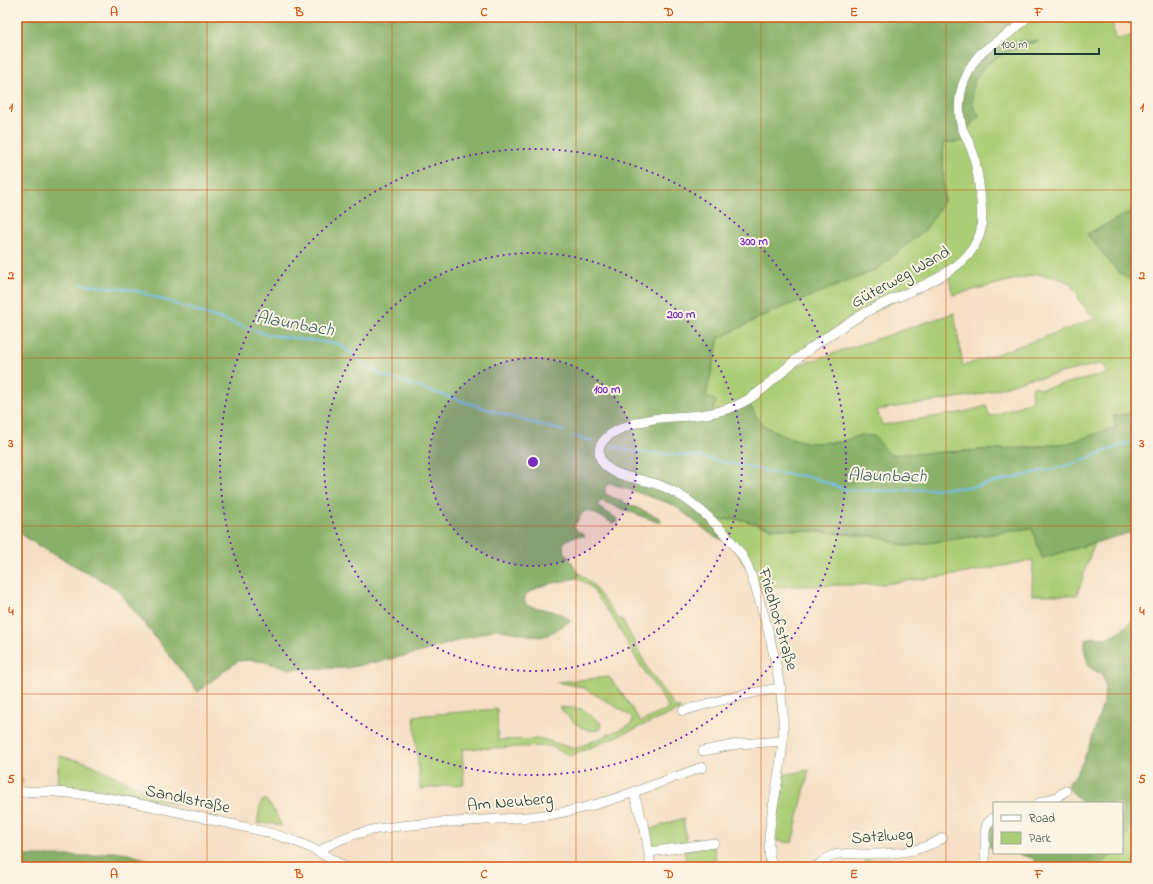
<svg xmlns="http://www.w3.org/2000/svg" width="1153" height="884" viewBox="0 0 1153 884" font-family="'Indie Flower',sans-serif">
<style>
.green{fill:#abcd76;stroke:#658555;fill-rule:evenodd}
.forest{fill:#88b067;stroke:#54764e}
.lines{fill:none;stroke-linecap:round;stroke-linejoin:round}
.stream{stroke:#71c0ec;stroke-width:2}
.minor-casing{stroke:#8a8e7c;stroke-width:10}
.minor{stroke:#fff;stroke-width:9}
.grid{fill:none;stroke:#d45610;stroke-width:1;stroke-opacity:0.55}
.ring{fill:none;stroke:#7b2cbf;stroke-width:2;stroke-dasharray:2 4}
.labels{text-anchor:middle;stroke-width:4;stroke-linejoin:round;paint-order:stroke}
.street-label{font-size:17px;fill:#1f3d34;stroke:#fcf5e5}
.water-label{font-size:18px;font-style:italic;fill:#345e62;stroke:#fcf5e5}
.centre{fill:#7b2cbf;stroke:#fcf5e5;stroke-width:2}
.ring-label{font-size:12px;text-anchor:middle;font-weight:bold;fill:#7b2cbf;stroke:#fcf5e5;stroke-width:4;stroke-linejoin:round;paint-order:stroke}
.neatline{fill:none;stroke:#d45610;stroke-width:1.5}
.grid-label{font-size:13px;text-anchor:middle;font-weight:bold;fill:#d45610}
</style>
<rect width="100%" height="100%" fill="#fcf5e5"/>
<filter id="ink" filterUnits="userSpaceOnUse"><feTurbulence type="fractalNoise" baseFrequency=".025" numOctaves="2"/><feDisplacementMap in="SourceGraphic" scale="8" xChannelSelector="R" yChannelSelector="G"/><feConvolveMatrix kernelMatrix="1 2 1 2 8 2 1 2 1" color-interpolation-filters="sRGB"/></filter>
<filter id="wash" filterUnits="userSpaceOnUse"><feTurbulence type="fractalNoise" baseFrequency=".012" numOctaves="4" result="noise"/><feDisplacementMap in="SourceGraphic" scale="16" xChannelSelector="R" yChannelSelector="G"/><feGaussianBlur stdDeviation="0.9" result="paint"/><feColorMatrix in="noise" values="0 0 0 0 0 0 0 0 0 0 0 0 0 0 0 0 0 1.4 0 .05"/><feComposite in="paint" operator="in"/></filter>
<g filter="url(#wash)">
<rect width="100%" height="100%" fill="#f6dfc4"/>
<g class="green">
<path d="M1031,17H1110L1112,21L1115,39L1136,36V209L1087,234L1119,273L1136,284V413L1114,416L1116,427L1069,443L1020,448L890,455L861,435L840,442L809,443L787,437L766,427L756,416L748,402L712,414L706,396L719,338L769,313L876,270L944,201L943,143L966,129L979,116C977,112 974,109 973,105C972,102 972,98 972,96C970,64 1012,48 1037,41H1003ZM948,274L953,295L1037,274L1062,279L1073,285L1074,290L1077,291L1079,300L1095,319L963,366L954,313L790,368L861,318ZM1099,364L1106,367V373L1103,375L1041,389L1035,386L1031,389L1032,400L1030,402L990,417L986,406L965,412L882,425L877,410L969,396L982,394L1034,377L1040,378Z"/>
<polygon points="730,519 743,520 771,528 877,537 906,546 1033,528 1042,558 1094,543 1077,595 1032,595 1033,560 961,574 883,584 759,587 717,521"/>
<path d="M579,573L592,584L618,619H622L649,671L675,707L682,709L571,756L550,746L462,749L464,784L420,789L414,716L497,709L498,740L543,739L575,749L628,726C632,724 633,721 632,717L615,706L582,687L556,682L609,677L623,695L641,722L669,708L637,660L615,621L590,586L577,578Z"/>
<path d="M559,707L582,709L601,723V729C585,736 569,718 559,707Z"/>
<polygon points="59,756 85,762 166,800 183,805 105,790 57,784"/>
<polygon points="809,770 792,843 771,840 783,775"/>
<path d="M17,774C22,776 22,779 23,783L20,786L17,787Z"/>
<polygon points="265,799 273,809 282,826 269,823 257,824 261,802"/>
<polygon points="683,818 687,844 655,848 652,846 648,830"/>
<polygon points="1136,822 1136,867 1100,867 1112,853 1122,853 1122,840"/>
<polygon points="714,846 717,867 687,867 684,851"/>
<polygon points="891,859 900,867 870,867 864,860"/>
</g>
<g class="forest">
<path d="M17,17H1022L993,41H1039C1013,48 970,63 972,96C972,99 972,102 973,105C974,109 977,112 980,116L966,129L972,141L943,143L944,201L926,229L876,270L769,313L719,338L706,396L716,401L712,414L748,402L756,416L766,427L787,437L809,443L840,442L861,435L874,436L890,455L1020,448L1069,443L1116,427L1113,416L1136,413V531L1042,558L1032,528L906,546L877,536L771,528L743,520L730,519L717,521L727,542L712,535L674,505L610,483L605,487V494L660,518L661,522H657L602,501L598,503V507L616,518L617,522L613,523L588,510L583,512L574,526L575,529L585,536C575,536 570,536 563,544L564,551L579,573L577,578L541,586L526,594L524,600L526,605L559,613L571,621L548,635L540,637L496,629L418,653L347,668L290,669L265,662L251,660L238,661L228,668L198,692L117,589L37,545L17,531Z"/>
<polygon points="1136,209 1136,284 1119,273 1087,234"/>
<path d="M1136,616V822L1122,840V803H1083L1066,786L1076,775L1084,759L1093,735L1104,700L1105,686L1103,675L1089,667L1084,648L1086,640C1095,634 1099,640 1108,637C1118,634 1129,624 1136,616Z"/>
<polygon points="989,826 994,826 994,848 988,846"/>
<polygon points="108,852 122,852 155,862 155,867 17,867 17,856 93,856"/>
<polygon points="1014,853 1112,853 1100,867 1034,867 1035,859"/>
</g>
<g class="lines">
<g class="stream">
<polyline points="80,284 134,290 269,335 339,344 378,374 515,418 564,431"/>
<polyline points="572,436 593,441"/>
<polyline points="611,446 636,452 696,456 770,472 811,477 847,490 888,491 973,487 1069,465 1136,440"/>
</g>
</g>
</g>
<g filter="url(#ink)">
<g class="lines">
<g class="minor-casing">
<g id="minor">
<path d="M683,711C715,701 747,693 781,688"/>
<polyline points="703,751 738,744 783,741"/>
<path d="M17,792C81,788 146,805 208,819C240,826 272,832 302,844C317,850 331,859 345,867"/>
<polyline points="633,792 645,829 651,867"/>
<polyline points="1039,803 1057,797 1066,791"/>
<path d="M318,852C352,828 394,826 435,823C474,820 514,820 553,814C604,806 654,784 703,767"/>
<polyline points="649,852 714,843"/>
<path d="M772,867C766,847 770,827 773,807C777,785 781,764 783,741C785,701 776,661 766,622C760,603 755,583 747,565C737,543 705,512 686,499C678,494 667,488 659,485C642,478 600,477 599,452C599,432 637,422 653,419C665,417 677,417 689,416C702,415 718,412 730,408C757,399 776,376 798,358C818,342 841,327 863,314C895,295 944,282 968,255C973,249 977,241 980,234C985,216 978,174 974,156C971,146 966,137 962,128C957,111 959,90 967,75C969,70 972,64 976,59C984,48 998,42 1009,33C1016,29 1021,23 1027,17"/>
<path d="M815,867C821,863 827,858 834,855C843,852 855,854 865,854C893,854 919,853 943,838"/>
<polyline points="985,867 985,832 987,824 994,817"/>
</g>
</g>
<use href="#minor" class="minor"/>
</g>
</g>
<path class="grid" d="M207,17V867M392,17V867M576,17V867M761,17V867M946,17V867M17,190H1136M17,358H1136M17,526H1136M17,694H1136"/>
<circle cx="533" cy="462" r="104" fill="#7b2cbf" fill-opacity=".12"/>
<g class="ring">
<circle cx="533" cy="462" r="104"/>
<circle cx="533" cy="462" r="209"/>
<circle cx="533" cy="462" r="313"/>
</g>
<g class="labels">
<g class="street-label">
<text transform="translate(900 276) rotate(-29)" y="6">Güterweg Wand</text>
<text transform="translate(779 619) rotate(74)" y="6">Friedhofstraße</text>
<text transform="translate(188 798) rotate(12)" y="6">Sandlstraße</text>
<text transform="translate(510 801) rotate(-5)" y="6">Am Neuberg</text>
<text transform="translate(882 835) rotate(-4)" y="6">Satzlweg</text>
</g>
<g class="water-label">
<text transform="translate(295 323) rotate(10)" y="6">Alaunbach</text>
<text transform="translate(887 475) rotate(1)" y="6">Alaunbach</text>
</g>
</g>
<circle cx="533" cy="462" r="6" class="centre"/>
<g class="ring-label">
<text x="754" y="245">300 m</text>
<text x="681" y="318">200 m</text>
<text x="607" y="393">100 m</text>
</g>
<rect width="1153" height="884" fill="none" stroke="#fcf5e5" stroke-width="44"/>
<rect x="993" y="802" width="130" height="52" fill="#fcf5e5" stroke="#a4ab9e"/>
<rect x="1001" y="815" width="20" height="6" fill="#ffffff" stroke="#a4ab9e"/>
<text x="1029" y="822" font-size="12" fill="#1f3d34">Road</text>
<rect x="1001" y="832" width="20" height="12" fill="#abcd76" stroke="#a4ab9e"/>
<text x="1029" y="842" font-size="12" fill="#1f3d34">Park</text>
<path d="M995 48v6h104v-6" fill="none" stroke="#1f3d34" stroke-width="2"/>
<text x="1001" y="48" font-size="12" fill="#1f3d34" stroke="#fcf5e5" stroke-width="3" paint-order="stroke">100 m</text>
<rect x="22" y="22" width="1109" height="840" class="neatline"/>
<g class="grid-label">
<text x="114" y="16">A</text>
<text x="299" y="16">B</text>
<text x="484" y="16">C</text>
<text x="669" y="16">D</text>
<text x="854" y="16">E</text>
<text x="1039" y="16">F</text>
<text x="11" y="111">1</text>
<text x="1142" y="111">1</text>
<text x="11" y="279">2</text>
<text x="1142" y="279">2</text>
<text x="11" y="447">3</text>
<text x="1142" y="447">3</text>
<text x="11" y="615">4</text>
<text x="1142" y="615">4</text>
<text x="11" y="783">5</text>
<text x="1142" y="783">5</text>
<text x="114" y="878">A</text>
<text x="299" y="878">B</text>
<text x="484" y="878">C</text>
<text x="669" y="878">D</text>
<text x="854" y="878">E</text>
<text x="1039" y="878">F</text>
</g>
</svg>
